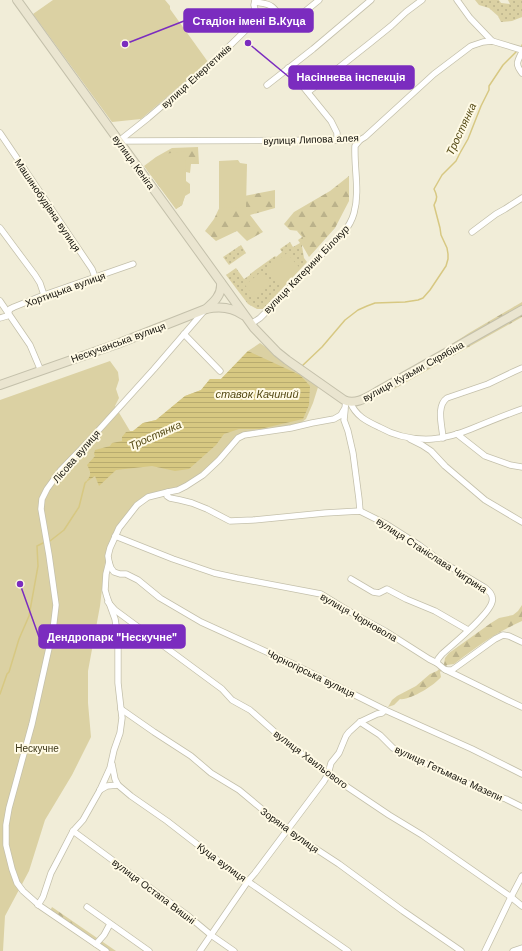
<svg xmlns="http://www.w3.org/2000/svg" width="522" height="951" viewBox="0 0 522 951" font-family="'Work Sans',sans-serif">
<style>
.grass{fill:url(#grass-dots)}
.forest{fill:url(#forest-firs)}
.green{fill:#dbd1a3}
.water{fill:url(#water-rules)}
.lines{fill:none;stroke-linecap:round;stroke-linejoin:round}
.stream{stroke:#d7c882;stroke-width:1.5}
.street-casing{stroke:#c4c0ab;stroke-width:7}
.secondary-casing{stroke:#c4c0ab;stroke-width:10}
.street{stroke:#fff;stroke-width:5.5}
.secondary{stroke:#eae5d0;stroke-width:8}
.labels{text-anchor:middle;stroke-width:4;stroke-linejoin:round;paint-order:stroke}
.street-label{font-size:10px;fill:#14120b;stroke:#fffae5}
.park-label{font-size:10px;fill:#3d3718;stroke:#fffae5}
.water-label{font-size:11px;font-style:italic;fill:#554a15;stroke:#fffae5}
.leader{fill:none;stroke:#7b2cbf;stroke-width:1.5}
.callout-dot{fill:#7b2cbf;stroke:#fffae5;stroke-width:1.5}
.callout{fill:#7b2cbf;stroke:#7b2cbf;stroke-width:1.5}
.callout-label{font-size:11px;text-anchor:middle;font-weight:bold;fill:#fff}
</style>
<defs>
<pattern id="grass-dots" width="8" height="8" patternUnits="userSpaceOnUse"><rect width="8" height="8" fill="#dbd1a3"/><path d="M2 2h.1M6 6h.1" fill="none" stroke="#bbb28b" stroke-width="1.8" stroke-linecap="round"/></pattern>
<pattern id="forest-firs" width="22" height="20" patternUnits="userSpaceOnUse"><rect width="22" height="20" fill="#dbd1a3"/><path d="M5 1l3.5 6h-7zM16 11l3.5 6h-7z" fill="#bbb28b"/></pattern>
<pattern id="water-rules" width="6" height="5" patternUnits="userSpaceOnUse"><rect width="6" height="5" fill="#d7c882"/><path d="M0 2.5h6" fill="none" stroke="#b8ab6f"/></pattern>
</defs>
<rect width="100%" height="100%" fill="#f1edd8"/>
<g class="grass">
<polygon points="475,0 499,0 501,3 510,4 508,0 522,0 522,17 512,21 501,22 498,16 489,8 479,5"/>
<polygon points="307,228 310,235 302,246 304,258 307,262 263,309 257,309 248,304 226,275 236,268 244,279 250,275 250,274 275,256 276,257 282,252 280,249 290,242 293,247 300,243 298,240 302,237 297,231"/>
<polygon points="241,245 246,253 229,265 223,257"/>
</g>
<g class="forest">
<polygon points="198,147 199,164 191,164 190,173 186,172 186,181 190,184 190,193 185,196 182,205 176,209 144,166 156,157 172,148"/>
<polygon points="349,176 349,201 335,228 309,257 301,243 300,241 304,238 299,231 290,230 284,224 294,212 330,191"/>
<polygon points="275,190 275,208 250,215 263,232 247,241 237,231 216,241 205,231 214,219 223,200"/>
<polygon points="522,302 522,308 424,362 469,333"/>
<polygon points="522,312 522,317 394,389 392,386"/>
<path d="M522,605V621C513,625 504,630 495,635C480,644 467,654 454,664L447,665L440,672L441,677C435,685 409,701 400,699L394,705L388,707L392,700L397,696L416,686L430,674L437,671L444,664L445,658L449,653L491,623L499,618L513,615L518,611Z"/>
<polygon points="52,907 116,951 110,951 50,911"/>
</g>
<g class="green">
<polygon points="53,0 165,0 170,6 170,9 208,62 141,119 112,122 33,14"/>
<polygon points="186,151 185,196 182,205 176,209 145,167 164,154"/>
<polygon points="238,160 240,163 247,164 246,207 219,208 219,161"/>
<polygon points="287,253 299,267 280,286 266,269"/>
<polygon points="261,272 271,284 254,297 245,285"/>
<polygon points="260,343 319,384 313,403 306,419 297,426 254,430 236,436 208,470 185,485 150,495 120,522 111,538 105,563 100,606 88,671 88,703 91,737 72,775 45,820 29,871 5,916 3,951 0,951 0,400 110,361 118,372 119,380 116,389 119,398 115,406 130,431 133,431 143,423 156,420 185,396 201,390 210,379 221,379 248,351"/>
</g>
<path class="water" d="M248,351L300,375L310,386L309,405L303,419L260,429H239L224,434L216,445L189,469L175,471L152,466L116,470L99,486L95,476L85,483C91,475 92,474 87,465L95,456L94,454L95,450L110,446L112,443L122,441V437L126,432L133,431L143,423L156,420L185,396L201,390L210,379H221Z"/>
<g class="lines">
<g class="stream">
<polyline points="522,46 522,45"/>
<path d="M302,366L322,347L345,320L358,310L367,306L375,303L405,302L418,300L423,298L430,290L446,266L448,259V254L447,248L441,235L440,228L434,205C438,198 437,195 434,189L442,175L456,161L460,153L468,139L481,106L489,90V86L503,65L516,52"/>
<polyline points="50,541 64,530 79,507 85,483 86,482"/>
<polyline points="0,694 7,674 9,672 19,639 29,616 38,566 37,546 43,543"/>
</g>
<g class="street-casing">
<g id="street">
<polyline points="457,0 470,18 492,41"/>
<path d="M255,2C260,3 267,3 271,6C279,11 282,24 292,22L319,0"/>
<path d="M522,52C517,62 515,64 522,73"/>
<polyline points="288,68 331,121 337,133 337,140"/>
<polyline points="267,85 313,49 371,0"/>
<polyline points="308,92 370,43 391,26 406,12 422,0"/>
<polyline points="0,133 92,269 95,277"/>
<polyline points="119,141 360,140 365,137 434,74 471,46 483,42 492,41 522,50"/>
<polyline points="119,141 148,118 211,64 252,24 256,14 254,5 255,0"/>
<polyline points="0,228 35,275 40,283 44,295"/>
<polyline points="472,232 496,214 505,209 522,198"/>
<polyline points="0,301 30,345 41,371"/>
<polyline points="0,318 7,316 10,309 14,307 44,295 133,264"/>
<path d="M251,324L260,318L271,307C287,291 303,275 318,258C331,245 349,232 354,213C360,191 354,169 355,146L360,140"/>
<polyline points="184,334 220,371"/>
<path d="M346,401L345,408L342,413L341,415L334,419L312,423L291,428L244,435L238,438L219,460L203,475L186,486L178,490L168,492L167,496L170,498L180,500L192,503L207,509L230,521L253,520L325,513L360,511L386,524L419,545L439,560L484,587C489,591 494,595 492,602C489,615 453,644 442,654L438,659L437,663"/>
<path d="M350,402C356,416 366,421 379,427C395,436 414,440 432,439C445,438 459,434 471,429C488,422 505,415 522,409"/>
<polyline points="345,410 344,420 348,431 353,453 359,499 360,511"/>
<polyline points="457,434 485,456 510,465 522,467"/>
<path d="M443,438C442,425 436,406 447,398L488,384L513,372L522,368"/>
<polyline points="410,439 422,445 431,451 445,466 485,500 522,522"/>
<polyline points="115,536 173,559 214,573 237,578 321,594 352,613 385,631 429,659 437,663 444,669 507,700 522,707"/>
<polyline points="109,562 111,568 114,572 120,574 126,574 138,580 160,598 201,622 291,663 385,710 472,749 522,774"/>
<polyline points="351,579 373,592 379,593 387,589 406,599 435,611 468,630"/>
<polyline points="108,602 115,610 222,689 232,700 250,710 285,741 328,774 389,815 422,835 511,897 522,906"/>
<polyline points="446,670 452,670 459,665 495,639 503,635 509,636 522,642"/>
<polyline points="121,709 154,732 191,756 211,773 239,790 287,830 339,864 403,911 461,951"/>
<polyline points="360,722 380,735 393,748 490,794 506,799 522,807"/>
<polyline points="112,764 115,779 118,785 131,796 167,821 220,862 348,951"/>
<polyline points="100,790 107,786 118,785"/>
<polyline points="73,831 187,915 211,935 234,951"/>
<polyline points="38,905 43,897 51,873 59,858 73,831 83,820 100,790 110,768 114,750 120,733 122,718 118,683 118,638 115,619 107,597 105,590 106,574 109,562 108,556 110,548 119,528 137,505 148,497 168,492"/>
<polyline points="87,907 149,951"/>
<polyline points="96,944 104,935 110,924"/>
<polyline points="106,951 40,906 23,891 17,883 12,869 6,845 6,825 9,808 32,724 53,630 56,605 49,555 41,509 42,499 47,489 60,471 87,443 154,369 204,311"/>
<polyline points="200,951 248,881 255,873 324,781 328,774 331,763 339,753 346,736 349,732 360,722 377,714 382,713 385,710"/>
<polyline points="485,951 511,897 522,876"/>
<polyline points="513,951 522,948"/>
</g>
</g>
<g class="secondary-casing">
<g id="secondary">
<path d="M17,0L254,328L277,352L287,360L344,400C356,406 369,396 380,390L522,310"/>
<path d="M206,309C219,306 232,307 243,315"/>
<path d="M0,385L117,344L206,309C214,302 222,295 221,283"/>
</g>
</g>
<use href="#street" class="street"/>
<use href="#secondary" class="secondary"/>
</g>
<g class="labels">
<g class="street-label">
<text transform="translate(196 76) rotate(-42)" y="4">вулиця Енергетиків</text>
<text transform="translate(311 139) rotate(-2)" y="4">вулиця Липова алея</text>
<text transform="translate(134 162) rotate(54)" y="4">вулиця Кеніга</text>
<text transform="translate(48 205) rotate(56)" y="4">Машинобудівна вулиця</text>
<text transform="translate(306 269) rotate(-46)" y="4">вулиця Катерини Білокур</text>
<text transform="translate(65 289) rotate(-20)" y="4">Хортицька вулиця</text>
<text transform="translate(118 342) rotate(-20)" y="4">Нескучанська вулиця</text>
<text transform="translate(413 371) rotate(-29)" y="4">вулиця Кузьми Скрябіна</text>
<text transform="translate(76 456) rotate(-49)" y="4">Лісова вулиця</text>
<text transform="translate(432 555) rotate(33)" y="4">вулиця Станіслава Чигрина</text>
<text transform="translate(359 617) rotate(30)" y="4">вулиця Чорновола</text>
<text transform="translate(311 673) rotate(26)" y="4">Чорногірська вулиця</text>
<text transform="translate(311 759) rotate(37)" y="4">вулиця Хвильового</text>
<text transform="translate(449 773) rotate(25)" y="4">вулиця Гетьмана Мазепи</text>
<text transform="translate(290 830) rotate(36)" y="4">Зоряна вулиця</text>
<text transform="translate(222 862) rotate(36)" y="4">Куца вулиця</text>
<text transform="translate(154 891) rotate(37)" y="4">вулиця Остапа Вишні</text>
</g>
<g class="park-label">
<text x="37" y="752">Нескучне</text>
</g>
<g class="water-label">
<text transform="translate(461 129) rotate(-65)" y="4">Тростянка</text>
<text x="257" y="398">ставок Качиний</text>
<text transform="translate(155 435) rotate(-24)" y="4">Тростянка</text>
</g>
</g>
<path class="leader" d="M125 44L184 21M248 43L289 77M20 584L39 637"/>
<g class="callout-dot">
<circle cx="125" cy="44" r="4"/>
<circle cx="248" cy="43" r="4"/>
<circle cx="20" cy="584" r="4"/>
</g>
<g class="callout">
<rect x="184" y="9" width="129" height="23" rx="4"/>
<rect x="289" y="66" width="125" height="23" rx="4"/>
<rect x="39" y="625" width="146" height="23" rx="4"/>
</g>
<g class="callout-label">
<text x="249" y="25">Стадіон імені В.Куца</text>
<text x="351" y="81">Насіннева інспекція</text>
<text x="112" y="641">Дендропарк "Нескучне"</text>
</g>
</svg>
